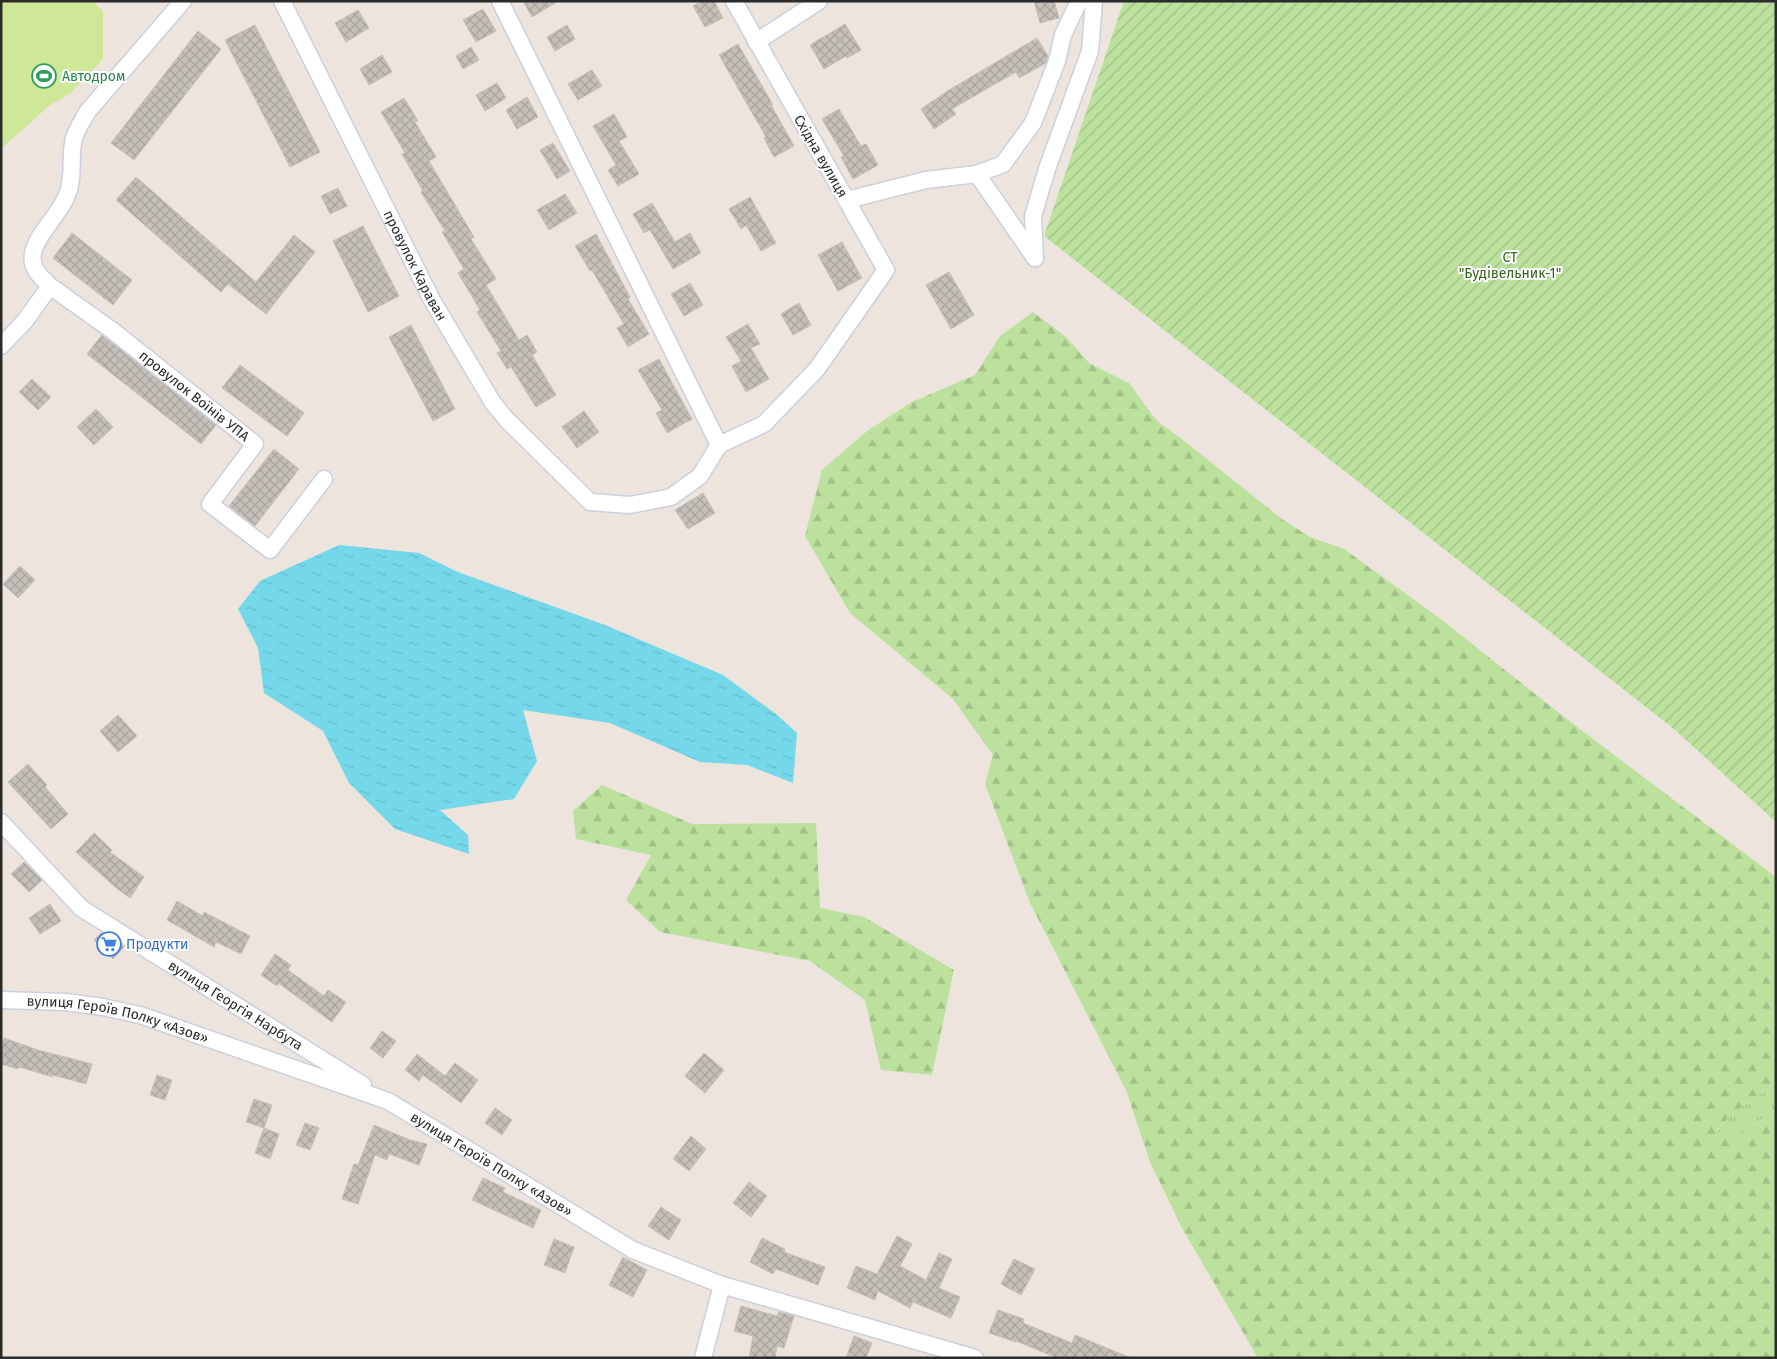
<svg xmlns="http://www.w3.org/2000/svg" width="1777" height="1359" viewBox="0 0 1777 1359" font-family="'Fira Sans',sans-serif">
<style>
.grass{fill:url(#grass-tufts)}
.forest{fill:url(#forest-firs)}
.garden{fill:url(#garden-furrows)}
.pitch{fill:#cee898}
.water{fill:url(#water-ripples)}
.building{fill:url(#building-cross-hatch);stroke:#c8c0b7}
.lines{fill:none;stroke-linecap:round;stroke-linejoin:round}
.street-casing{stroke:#ccd0dc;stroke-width:19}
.street{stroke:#fff;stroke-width:16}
.labels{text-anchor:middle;stroke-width:4;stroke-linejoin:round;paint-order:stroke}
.leisure-label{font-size:14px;fill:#27864d;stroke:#fff;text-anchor:start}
.street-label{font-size:14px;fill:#2b2b2b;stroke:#fff}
.park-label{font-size:14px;fill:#34661d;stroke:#fff}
.shop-label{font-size:14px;fill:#366cbe;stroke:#fff;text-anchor:start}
</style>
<defs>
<pattern id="grass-tufts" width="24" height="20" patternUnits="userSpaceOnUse" patternTransform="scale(1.25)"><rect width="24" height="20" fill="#bbe19c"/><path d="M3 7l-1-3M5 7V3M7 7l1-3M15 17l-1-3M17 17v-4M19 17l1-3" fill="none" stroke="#a1c187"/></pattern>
<pattern id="forest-firs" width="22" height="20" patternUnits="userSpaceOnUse" patternTransform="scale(1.25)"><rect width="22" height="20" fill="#bbe19c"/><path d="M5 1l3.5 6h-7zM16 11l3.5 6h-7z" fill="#a1c187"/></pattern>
<pattern id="garden-furrows" width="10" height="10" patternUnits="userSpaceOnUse" patternTransform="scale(1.25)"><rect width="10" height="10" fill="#bbe19c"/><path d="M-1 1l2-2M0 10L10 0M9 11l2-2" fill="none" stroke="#a1c187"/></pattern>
<pattern id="water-ripples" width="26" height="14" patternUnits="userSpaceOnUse" patternTransform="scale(1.25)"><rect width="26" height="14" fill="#74d8ea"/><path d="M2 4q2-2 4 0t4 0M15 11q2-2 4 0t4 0" fill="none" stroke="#65bac9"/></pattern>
<pattern id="building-cross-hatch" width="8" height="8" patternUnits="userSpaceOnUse" patternTransform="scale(1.25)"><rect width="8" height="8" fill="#c5bfb9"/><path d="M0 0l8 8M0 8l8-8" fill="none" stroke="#a9a49f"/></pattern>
</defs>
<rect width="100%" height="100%" fill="#ece4dd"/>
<polygon class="grass" points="1776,1083 1776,1110 1739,1134 1715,1133 1733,1113"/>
<g class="forest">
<polygon points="1033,312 1066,337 1089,363 1129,383 1157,421 1183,440 1282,519 1310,537 1344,549 1438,617 1568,720 1776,877 1776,1083 1733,1113 1715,1132 1739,1134 1776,1110 1776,1358 1258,1358 1183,1230 1150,1162 1126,1090 1030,903 985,784 993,755 953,699 850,613 805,536 822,470 867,431 912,402 975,375 1000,336"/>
<polygon points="602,785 692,824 816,823 820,908 864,917 954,970 932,1075 881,1070 865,1000 810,961 660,932 626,900 651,855 576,839 573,811"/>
</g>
<polygon class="garden" points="1124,1 1776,1 1776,822 1674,729 1044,236"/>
<polygon class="pitch" points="1,1 92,1 103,11 103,59 71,93 50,105 1,149"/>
<polygon class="water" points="339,545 419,553 458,572 605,625 723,675 776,714 797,733 793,783 747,765 700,762 610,723 523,710 537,761 514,799 440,810 468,835 469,854 395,829 349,783 323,731 264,693 258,648 238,609 260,581"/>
<g class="building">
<polygon points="523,1 558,1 532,17"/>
<polygon points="702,1 714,1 723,18 705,27 693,6"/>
<polygon points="1034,1 1054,1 1059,18 1040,23"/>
<polygon points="483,9 496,31 476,42 463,20"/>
<polygon points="358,10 369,28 346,42 335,23"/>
<polygon points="845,24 861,50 847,58 846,56 824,69 810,45"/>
<polygon points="255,25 320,152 290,167 225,40"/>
<polygon points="567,25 575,39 555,51 547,37"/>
<polygon points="198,31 221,49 134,160 111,143"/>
<polygon points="1037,38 1048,56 1046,63 1019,78 1016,72 952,109 956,114 934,129 921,109 949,90"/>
<polygon points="738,44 773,105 771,105 794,146 774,157 764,138 766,137 719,55"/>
<polygon points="471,47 479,60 463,69 456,56"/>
<polygon points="382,55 392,72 369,85 360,69"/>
<polygon points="592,70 602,86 578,100 568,84"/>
<polygon points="497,83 506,98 485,111 476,95"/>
<polygon points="527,97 538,117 517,129 506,110"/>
<polygon points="404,98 418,121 415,122 436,157 429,161 474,237 471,239 496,279 486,285 519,340 527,335 537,352 532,355 556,395 536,407 511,367 507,369 497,353 501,351 477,312 480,310 458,273 464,269 442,232 445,231 421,192 423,191 402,154 405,153 381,112"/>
<polygon points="839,109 861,146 866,144 878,165 853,179 841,157 844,156 822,119"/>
<polygon points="614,114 627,137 619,141 639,174 618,186 608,170 616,165 593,126"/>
<polygon points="553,143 570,171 557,179 540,150"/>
<polygon points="136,177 256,282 294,235 315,252 266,314 228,284 221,292 116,200"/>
<polygon points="338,188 347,206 330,214 321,196"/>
<polygon points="565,194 577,213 549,230 537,210"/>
<polygon points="750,197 776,243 761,251 746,225 741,229 729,209"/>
<polygon points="652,203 675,242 690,233 701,253 673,269 650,230 644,233 633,214"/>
<polygon points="363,226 399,296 368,312 333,241"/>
<polygon points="72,233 132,280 113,305 53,258"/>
<polygon points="596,234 630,297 628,299 649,334 628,347 617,328 624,324 592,270 590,271 575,246"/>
<polygon points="842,242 862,278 838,291 818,255"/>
<polygon points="949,272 974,315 951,329 926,285"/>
<polygon points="690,283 703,305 684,316 671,294"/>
<polygon points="799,303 811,325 793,335 781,314"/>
<polygon points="748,324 760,344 751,348 769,379 746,392 732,366 741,361 726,337"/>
<polygon points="411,325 455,409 433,421 389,337"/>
<polygon points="102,335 216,425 201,444 87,354"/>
<polygon points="659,359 692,419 667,433 656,413 662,410 638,370"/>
<polygon points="240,365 304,413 287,436 222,388"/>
<polygon points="32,379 51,397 38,410 19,392"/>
<polygon points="96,409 113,427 94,445 77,427"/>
<polygon points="584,411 599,432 577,448 562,427"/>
<polygon points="274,449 299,469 255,526 229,506"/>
<polygon points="703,493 715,513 688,529 675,510"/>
<polygon points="20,566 35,580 18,598 3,584"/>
<polygon points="118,715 137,736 118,752 100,731"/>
<polygon points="28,764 47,785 45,787 68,814 51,829 8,782"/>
<polygon points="94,833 112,850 110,852 144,877 130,898 115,887 76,852"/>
<polygon points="24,862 42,880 29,892 11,874"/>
<polygon points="177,901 203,916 204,912 250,936 241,954 216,942 214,947 167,920"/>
<polygon points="50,904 61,921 40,934 29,918"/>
<polygon points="101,933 124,947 113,959 94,940"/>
<polygon points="275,954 291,965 288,970 324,996 328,990 346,1002 332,1022 278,983 277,986 261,975"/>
<polygon points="382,1031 396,1041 383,1058 370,1048"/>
<polygon points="4,1038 38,1050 92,1064 86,1084 53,1075 53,1077 19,1067 18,1069 1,1064 1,1046"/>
<polygon points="704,1053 724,1070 705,1093 685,1076"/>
<polygon points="417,1054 445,1076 455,1063 478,1080 461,1103 423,1075 419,1081 405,1070"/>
<polygon points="157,1075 172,1080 165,1100 150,1095"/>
<polygon points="254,1099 272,1105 264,1128 246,1122"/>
<polygon points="495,1108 512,1120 502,1135 485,1123"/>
<polygon points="305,1123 319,1128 310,1150 296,1145"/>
<polygon points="374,1125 410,1140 427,1144 419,1165 389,1154 387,1160 375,1155 358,1204 342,1199 354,1164 358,1165"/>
<polygon points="264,1128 279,1134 270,1159 255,1153"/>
<polygon points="691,1136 706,1149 689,1171 673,1159"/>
<polygon points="483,1178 505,1188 503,1192 541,1210 533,1228 472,1200"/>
<polygon points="749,1182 767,1196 751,1217 733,1203"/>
<polygon points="661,1207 681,1220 669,1240 648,1226"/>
<polygon points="897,1236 912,1244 900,1266 926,1280 939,1253 952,1259 939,1288 960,1297 951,1318 913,1302 910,1308 878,1291 875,1300 847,1288 856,1266 877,1274"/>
<polygon points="762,1238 785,1249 784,1252 825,1267 818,1285 776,1269 773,1274 750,1262"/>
<polygon points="554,1239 574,1247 565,1273 544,1265"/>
<polygon points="623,1257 647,1270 633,1297 609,1285"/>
<polygon points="1014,1259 1035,1269 1021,1295 1001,1284"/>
<polygon points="741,1306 777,1316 779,1312 794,1316 784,1348 777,1346 775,1358 749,1358 753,1336 734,1331"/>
<polygon points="998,1310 1024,1319 1023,1323 1072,1343 1075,1335 1131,1358 1057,1358 1016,1341 1016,1342 989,1333"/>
<polygon points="854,1336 872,1343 866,1358 846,1358"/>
</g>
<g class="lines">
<g class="street-casing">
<g id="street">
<path id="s1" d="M282,1L432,300L493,403L507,420L590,502L630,505L671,497L700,476L719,445L764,424L817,369L886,270L734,1"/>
<polyline points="500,1 719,445"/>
<polyline points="756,42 819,1"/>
<polyline points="977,174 1003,164 1033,123 1057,61 1063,35 1079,1"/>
<polyline points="847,200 926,180 977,174 1035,258"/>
<polyline points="1035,258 1033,216 1048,166 1090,51 1094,1"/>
<path d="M50,286C41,277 30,268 33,254C35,236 60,214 67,195C75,177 69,157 74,138C77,128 83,120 88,111L183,1"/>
<path id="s2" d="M1,346L25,321L50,286L113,331L255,444L210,504L270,550L324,479"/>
<path id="s3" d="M1,822L81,908L363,1085"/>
<path id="s4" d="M1,1000L66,1002L103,1007L140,1015L388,1101L633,1250L722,1285L975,1358"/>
<polyline points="703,1358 722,1285"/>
</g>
</g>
<use href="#street" class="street"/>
</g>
<defs>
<g id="stadium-ring" transform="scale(1.25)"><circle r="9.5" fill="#fff" stroke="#2e9e5b" stroke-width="1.5"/><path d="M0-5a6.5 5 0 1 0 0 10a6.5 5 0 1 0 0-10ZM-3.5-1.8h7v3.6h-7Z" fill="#2e9e5b"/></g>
<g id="supermarket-ring" transform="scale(1.25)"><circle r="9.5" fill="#fff" stroke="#3f7fe0" stroke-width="1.5"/><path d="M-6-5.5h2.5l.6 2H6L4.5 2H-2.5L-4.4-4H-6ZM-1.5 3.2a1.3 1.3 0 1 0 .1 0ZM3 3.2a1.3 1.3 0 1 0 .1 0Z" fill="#3f7fe0"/></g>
</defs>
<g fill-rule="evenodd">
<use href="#stadium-ring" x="44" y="76"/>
<use href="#supermarket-ring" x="109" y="944"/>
</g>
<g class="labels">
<g class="leisure-label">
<text x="62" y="81">Автодром</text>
</g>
<g class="street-label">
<text transform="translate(821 156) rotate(60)" y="5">Східна вулиця</text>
<text dy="5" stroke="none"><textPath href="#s1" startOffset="296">провулок Караван</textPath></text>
<text dy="5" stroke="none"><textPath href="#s2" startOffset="259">провулок Воїнів УПА</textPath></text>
<text dy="5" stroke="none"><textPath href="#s3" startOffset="300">вулиця Георгія Нарбута</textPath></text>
<text dy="5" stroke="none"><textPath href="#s4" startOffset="119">вулиця Героїв Полку «Азов»</textPath></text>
<text dy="5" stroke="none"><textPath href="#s4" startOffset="524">вулиця Героїв Полку «Азов»</textPath></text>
</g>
<g class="park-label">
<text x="1510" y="262">СТ<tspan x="1510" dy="16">"Будівельник-1"</tspan></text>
</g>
<g class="shop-label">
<text x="126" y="949">Продукти</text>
</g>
</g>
<rect width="1777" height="1359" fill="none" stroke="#2b2b2b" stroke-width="5"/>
</svg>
